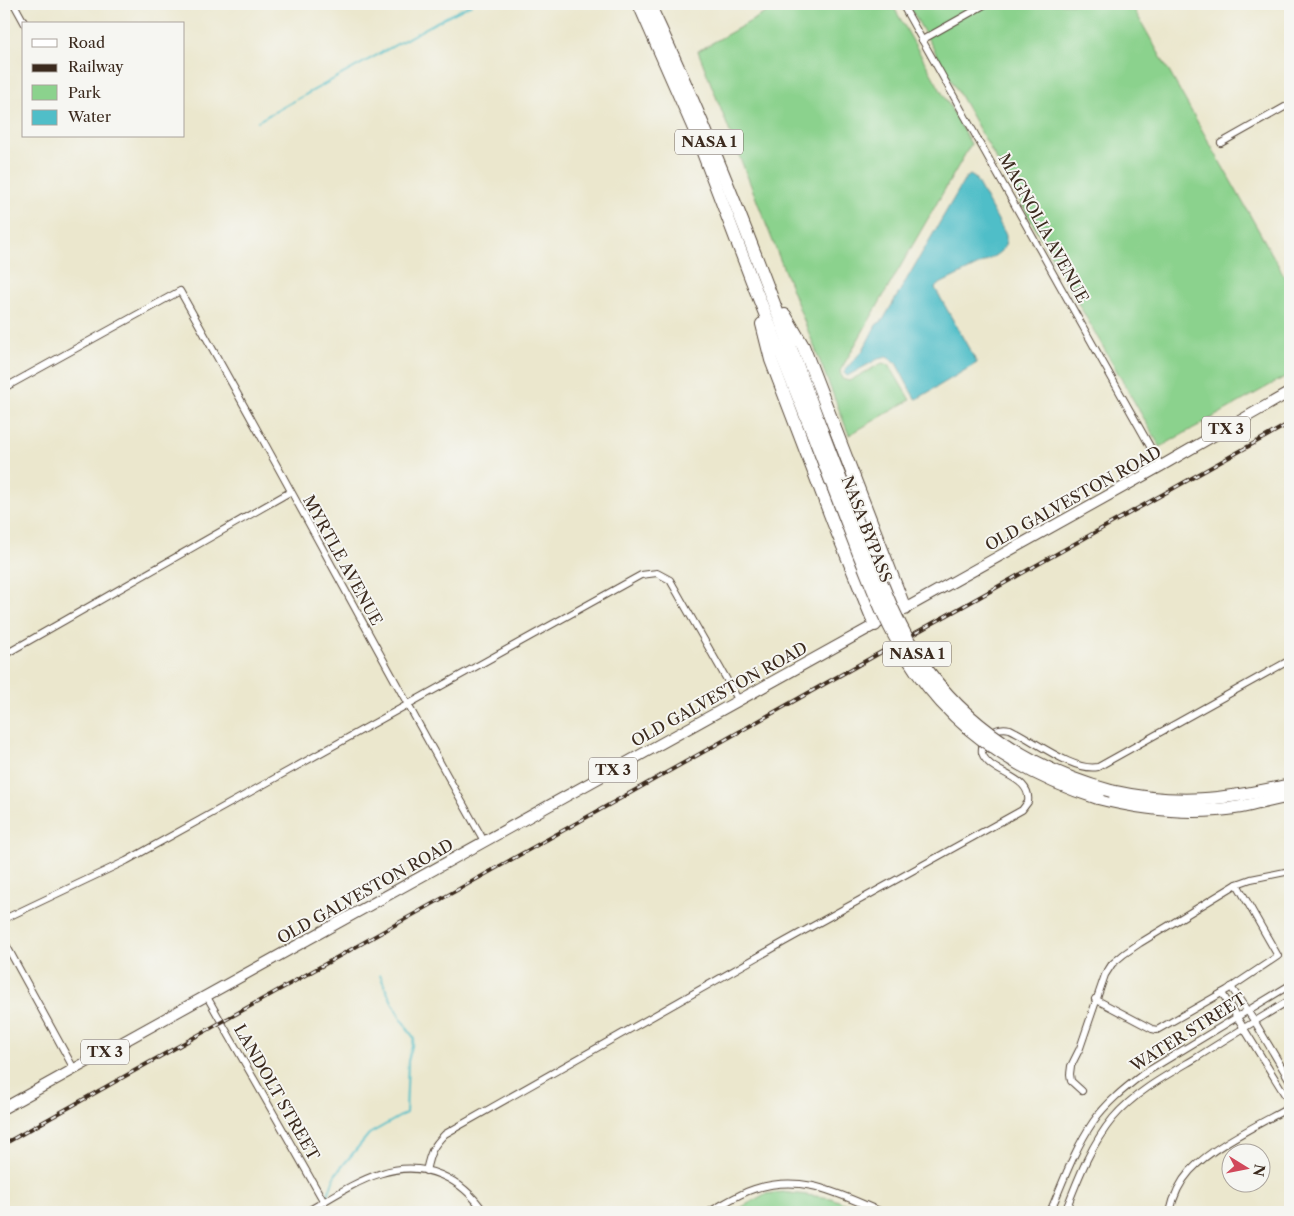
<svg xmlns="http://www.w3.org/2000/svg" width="1294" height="1216" viewBox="0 0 1294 1216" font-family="'Libre Caslon Text',serif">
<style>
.green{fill:#8bd28d;stroke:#637e56}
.water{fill:#50bec8;stroke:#467473}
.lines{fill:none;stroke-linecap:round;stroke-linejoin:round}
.stream{stroke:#50bec8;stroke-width:2}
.minor-casing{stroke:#554638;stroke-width:8}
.primary-casing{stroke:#554638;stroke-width:12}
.motorway-casing{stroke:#554638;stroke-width:14}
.minor{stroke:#fff;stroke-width:6}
.primary{stroke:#fff;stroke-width:10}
.motorway{stroke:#fff;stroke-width:12}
.rail-casing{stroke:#3b2a1e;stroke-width:4}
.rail{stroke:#f6f6f2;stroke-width:2;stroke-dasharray:5.5;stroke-linecap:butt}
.motorway-bridge-casing{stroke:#554638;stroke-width:14;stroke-linecap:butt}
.motorway-bridge{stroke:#fff;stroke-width:12}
.labels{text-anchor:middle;stroke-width:4;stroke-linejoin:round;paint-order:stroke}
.shield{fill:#f6f6f2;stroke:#73675e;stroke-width:1}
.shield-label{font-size:15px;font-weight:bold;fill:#3b2a1e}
.street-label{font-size:16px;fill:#3b2a1e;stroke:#f6f6f2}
</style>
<rect width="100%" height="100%" fill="#f6f6f2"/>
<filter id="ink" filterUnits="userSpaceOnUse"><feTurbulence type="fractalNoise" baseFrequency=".02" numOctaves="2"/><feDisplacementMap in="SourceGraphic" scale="10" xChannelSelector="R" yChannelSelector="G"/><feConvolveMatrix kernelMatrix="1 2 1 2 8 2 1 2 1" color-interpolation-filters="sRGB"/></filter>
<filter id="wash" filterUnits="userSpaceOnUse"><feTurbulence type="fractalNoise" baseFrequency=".0096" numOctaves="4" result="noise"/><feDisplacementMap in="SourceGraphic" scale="20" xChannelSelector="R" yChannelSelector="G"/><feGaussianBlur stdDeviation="1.12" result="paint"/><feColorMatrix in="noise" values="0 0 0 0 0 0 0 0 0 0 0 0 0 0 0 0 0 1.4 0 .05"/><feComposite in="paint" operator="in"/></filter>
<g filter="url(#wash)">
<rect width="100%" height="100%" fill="#ebe7cd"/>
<g class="green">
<polygon points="781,4 892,4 971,144 840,371 842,379 849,381 882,363 889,365 910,400 849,435 698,51"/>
<polygon points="908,4 1131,4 1290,286 1290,374 1160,447"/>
<polygon points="782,1192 831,1198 866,1212 733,1212 765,1194"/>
</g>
<path class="water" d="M970,175L975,178L1006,235C1006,240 1006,246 1002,250C990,262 954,276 938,285L935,288L977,363L917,399L914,397L896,363L887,357L878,359L847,376L844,373L845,370L863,350L876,325L883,320L965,179Z"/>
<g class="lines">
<g class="stream">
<polyline points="258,121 435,23 472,4"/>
<path d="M328,1195L335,1175L369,1134L406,1113L408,1061L414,1038C400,1019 389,998 380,975"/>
<polyline points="323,1212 326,1202"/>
</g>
</g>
</g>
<g filter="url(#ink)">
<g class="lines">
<g class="minor-casing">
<g id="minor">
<polyline points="14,4 25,24"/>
<polyline points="902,4 1161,466"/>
<polyline points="922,40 986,4"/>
<polyline points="1221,143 1290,104"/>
<path d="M4,388L180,291C283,473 381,659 484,841"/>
<polyline points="4,655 290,492"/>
<polyline points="4,919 126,861 641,575 657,573 670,580 739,701"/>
<polyline points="4,941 74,1069"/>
<polyline points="1231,987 1255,1022 1290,1081"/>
<polyline points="1222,993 1290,1103"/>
<polyline points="206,995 324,1202"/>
<polyline points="1095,999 1152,1029 1157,1030 1227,990 1278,956 1237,884"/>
<polyline points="1082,1091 1071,1081 1070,1074 1071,1066 1080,1048 1105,975 1112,964 1124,954 1140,943 1237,884 1251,879 1290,871"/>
<path d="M426,1171C430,1153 432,1147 445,1134L784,942L1022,810L1028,802C1032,775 990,775 982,753C980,738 996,725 1010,729C1034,740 1073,772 1098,767L1290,660"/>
<path d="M306,1212C347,1189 392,1154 441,1175C460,1183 473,1195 484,1212"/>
<path d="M709,1212C724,1204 738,1194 754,1189C803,1173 838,1194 882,1212"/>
<path d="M1050,1212C1063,1182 1074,1150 1093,1122C1106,1103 1125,1088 1143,1074L1290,985"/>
<path d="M1065,1212C1078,1179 1090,1146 1113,1118C1135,1092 1167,1075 1196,1058C1227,1038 1259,1019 1290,1000"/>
<path d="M1170,1212C1173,1198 1180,1182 1190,1171C1213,1146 1260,1124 1290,1107"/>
</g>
</g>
<g class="primary-casing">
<g id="primary">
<polyline points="899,612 1161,466 1290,392"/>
<polyline points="4,1108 880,622"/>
</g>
</g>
<g class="motorway-casing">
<g id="motorway">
<polyline points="639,4 694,129 752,281 813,434"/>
<path d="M649,4C715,143 768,287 822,431"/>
<polyline points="785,315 803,346 905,609"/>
<polyline points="762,324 771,360 833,522 875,625"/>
<path d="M1111,791C1178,806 1224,800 1290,785"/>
<path d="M1098,798C1145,810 1194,815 1241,807C1257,804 1274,799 1290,796"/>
</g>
</g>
<use href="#minor" class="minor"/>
<use href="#primary" class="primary"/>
<use href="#motorway" class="motorway"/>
<g class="rail-casing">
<polyline id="rail" points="4,1144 1290,423"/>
</g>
<use href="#rail" class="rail"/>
<g class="motorway-bridge-casing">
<g id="motorway-bridge">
<path d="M822,431C837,471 853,511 869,551C884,589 898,627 921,661C965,726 1035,771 1111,791"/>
<path d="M813,434C828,474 844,514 859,554C873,588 885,623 905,654C950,727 1018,773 1098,798"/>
</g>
</g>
<use href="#motorway-bridge" class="motorway-bridge"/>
</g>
</g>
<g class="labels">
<g class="shield">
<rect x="675" y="129.5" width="68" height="25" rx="4"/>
<rect x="1202" y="416.5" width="48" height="25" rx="4"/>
<rect x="883" y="641.5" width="68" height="25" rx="4"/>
<rect x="589" y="757.5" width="48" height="25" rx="4"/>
<rect x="81" y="1039.5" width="48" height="25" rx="4"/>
</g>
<g class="shield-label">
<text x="709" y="147">NASA 1</text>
<text x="1226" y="434">TX 3</text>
<text x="917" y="659">NASA 1</text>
<text x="613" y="775">TX 3</text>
<text x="105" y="1057">TX 3</text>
</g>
<g class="street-label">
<text transform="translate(1044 228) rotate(61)" y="6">MAGNOLIA AVENUE</text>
<text transform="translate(1073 498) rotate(-29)" y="6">OLD GALVESTON ROAD</text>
<text transform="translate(867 529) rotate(69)" y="6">NASA BYPASS</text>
<text transform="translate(343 560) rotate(61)" y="6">MYRTLE AVENUE</text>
<text transform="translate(719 694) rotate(-29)" y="6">OLD GALVESTON ROAD</text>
<text transform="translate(365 891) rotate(-29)" y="6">OLD GALVESTON ROAD</text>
<text transform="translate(1188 1032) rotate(-32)" y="6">WATER STREET</text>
<text transform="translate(277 1092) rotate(60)" y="6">LANDOLT STREET</text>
</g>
</g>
<rect width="1294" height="1216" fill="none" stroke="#f6f6f2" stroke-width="20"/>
<rect x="22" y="22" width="162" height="115" fill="#f6f6f2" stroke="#aba49d"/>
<rect x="32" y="39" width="25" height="8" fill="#ffffff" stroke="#aba49d"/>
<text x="68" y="48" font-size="15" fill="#3b2a1e">Road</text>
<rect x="32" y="64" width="25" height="8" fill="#3b2a1e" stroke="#aba49d"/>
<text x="68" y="72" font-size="15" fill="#3b2a1e">Railway</text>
<rect x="32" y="85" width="25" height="15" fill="#8bd28d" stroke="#aba49d"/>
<text x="68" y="98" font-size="15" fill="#3b2a1e">Park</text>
<rect x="32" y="110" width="25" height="15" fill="#50bec8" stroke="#aba49d"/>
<text x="68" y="122" font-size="15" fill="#3b2a1e">Water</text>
<g transform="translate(1246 1168) rotate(100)"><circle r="24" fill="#f6f6f2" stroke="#aba49d"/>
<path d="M0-4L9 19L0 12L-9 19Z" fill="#d1495b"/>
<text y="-8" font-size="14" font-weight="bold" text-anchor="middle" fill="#3b2a1e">N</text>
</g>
</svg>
